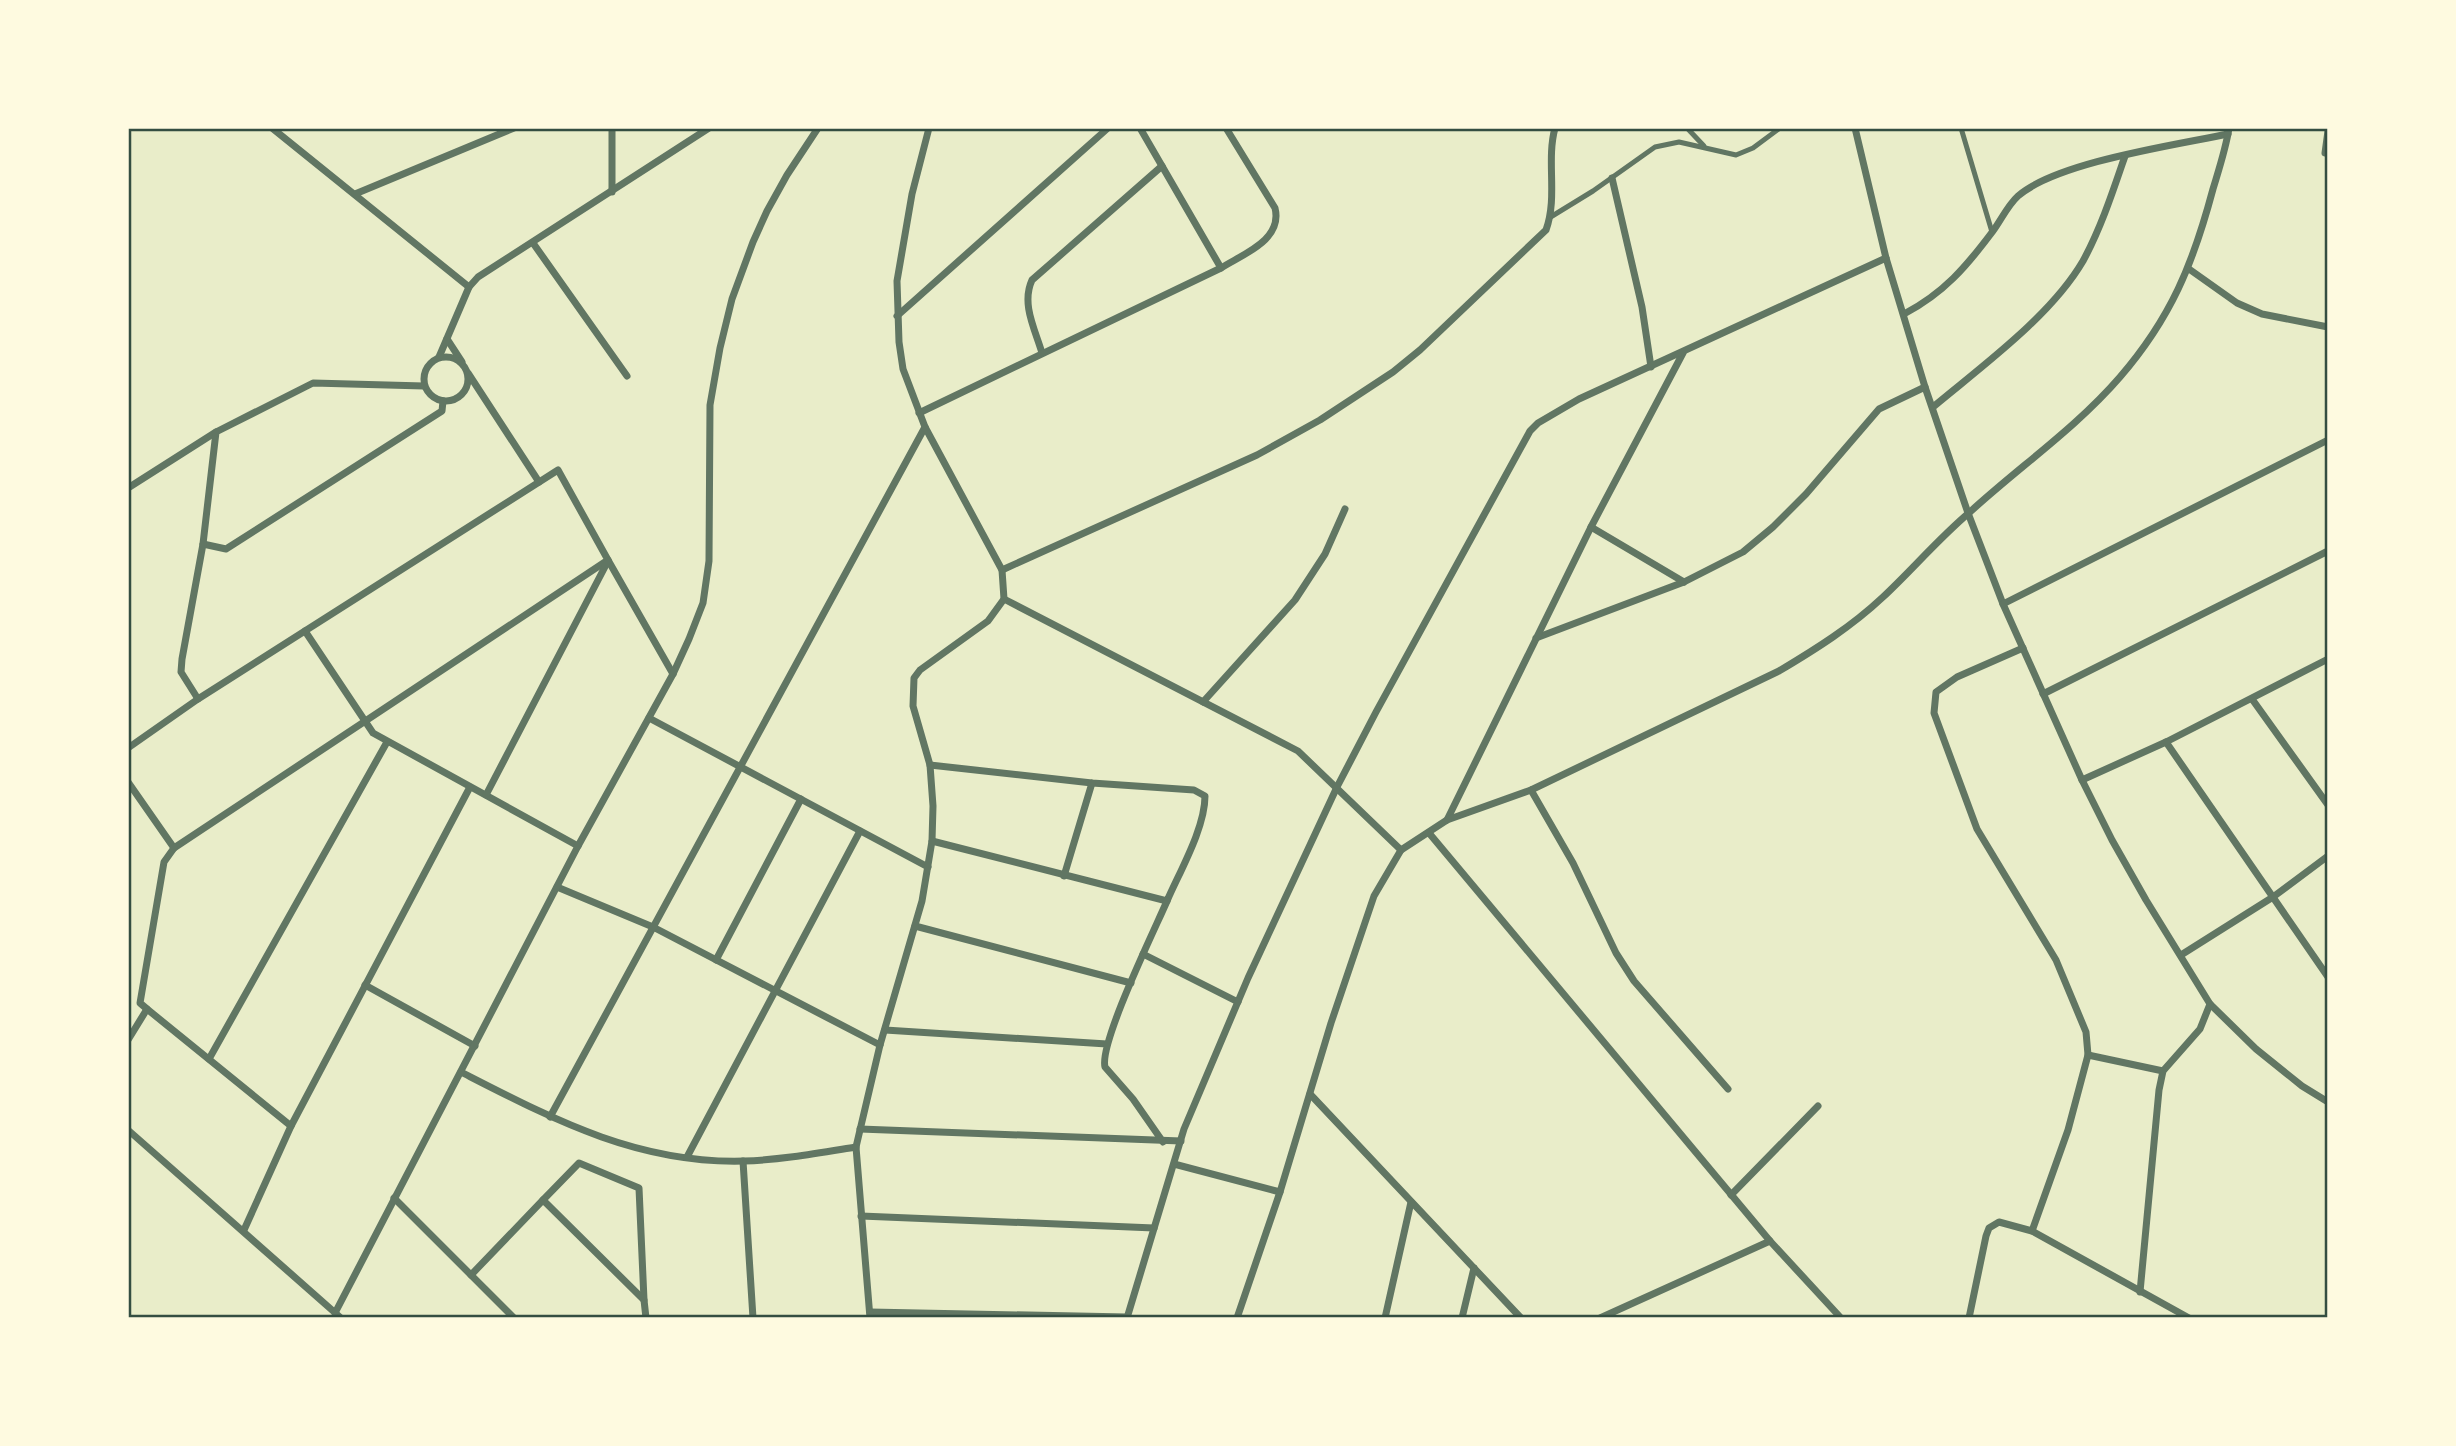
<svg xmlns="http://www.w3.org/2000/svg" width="2456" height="1446" viewBox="0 0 2456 1446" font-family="Barlow,sans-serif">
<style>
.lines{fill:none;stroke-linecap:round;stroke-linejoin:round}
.service{stroke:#617663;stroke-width:5}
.minor{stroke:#617663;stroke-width:7}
.neatline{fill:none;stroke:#344e41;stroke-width:2.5}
</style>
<rect width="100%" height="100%" fill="#e9edc9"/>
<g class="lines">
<g class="service">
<polyline points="1687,128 1704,146"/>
<polyline points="1961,128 1992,232"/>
<polyline points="1549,218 1593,191 1655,147 1679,142 1736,155 1753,148 1780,128"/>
</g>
<g class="minor">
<polyline points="272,128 469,287"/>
<polyline points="1140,128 1221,268"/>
<polyline points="1855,128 1886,258 1925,387 1968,513 2003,604 2082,780 2112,840 2146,900 2210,1004 2256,1049 2302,1086 2328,1102"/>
<polyline points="2328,131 2325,153 2328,153"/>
<polyline points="1612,178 1642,307 1651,367"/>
<polyline points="612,192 612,128"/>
<polyline points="355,194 514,128"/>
<polyline points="533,243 627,376"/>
<polyline points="2189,269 2237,303 2262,314 2328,327"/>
<path d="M1904,314C1944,293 1966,267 1993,231C2001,220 2008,205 2018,196C2057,162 2176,145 2228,134"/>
<polyline points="897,316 1108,128"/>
<polyline points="447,339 462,362"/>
<path d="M1042,353C1035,329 1021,304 1032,280L1162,166"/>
<circle cx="446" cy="379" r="22"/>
<polyline points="439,357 469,287 478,277 709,128"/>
<polyline points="468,373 539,482"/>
<path d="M1933,407C1982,366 2051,316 2083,261C2101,228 2113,191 2125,156"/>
<path d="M919,413L1221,268C1243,254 1283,240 1275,208L1226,128"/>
<polyline points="128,488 216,432"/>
<polyline points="1591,527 1684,582"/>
<polyline points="203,544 226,549 442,411 443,401"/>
<polyline points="608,560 673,674"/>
<path d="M1002,570L1257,455L1320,420L1393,372L1420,350L1546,230C1558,197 1546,161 1555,128"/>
<polyline points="1004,599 1298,751 1401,850"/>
<polyline points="2003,604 2328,440"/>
<polyline points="305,631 373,733 578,846"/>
<polyline points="1536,638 1684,582 1743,552 1773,527 1806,494 1879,409 1925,387"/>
<polyline points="2023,648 1957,677 1936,692 1934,713 1977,829 2056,960 2086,1032 2088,1055 2068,1130 2032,1231"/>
<polyline points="2043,694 2328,551"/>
<polyline points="198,699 181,672 182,659 203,544 216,432 313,383 424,386"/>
<polyline points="2252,699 2328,805"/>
<polyline points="1203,702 1295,600 1325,554 1345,509"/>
<polyline points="649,718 928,867"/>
<polyline points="2166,742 2328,977"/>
<polyline points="128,748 198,699 558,470 608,560 174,848 128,782"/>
<path d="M930,765L1092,783L1194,790L1205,796C1205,828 1180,871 1167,901L932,841"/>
<polyline points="2082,780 2166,742 2328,659"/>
<polyline points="1531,790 1573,863 1616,953 1634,981 1728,1089"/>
<polyline points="486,795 608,561"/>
<polyline points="1447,820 1591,527 1683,353"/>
<polyline points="1429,833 1770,1241 1841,1318"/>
<polyline points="1064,876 1092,783"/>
<polyline points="557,887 653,927 880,1045"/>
<polyline points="915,926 1131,983"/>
<polyline points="1143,954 1238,1002"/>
<polyline points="2181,955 2273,897 2328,856"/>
<polyline points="716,960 801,799"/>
<polyline points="365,985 475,1046"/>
<polyline points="147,1009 140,1003 164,862 174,848"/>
<polyline points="885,1030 1107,1044"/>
<polyline points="128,1040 147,1009 291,1126"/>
<polyline points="2088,1055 2163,1071"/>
<polyline points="209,1059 387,742"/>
<path d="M461,1072C553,1119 637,1164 744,1161C781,1160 819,1153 856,1147"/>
<polyline points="1310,1094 1521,1318"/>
<polyline points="550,1117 925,427"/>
<polyline points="860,1129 1181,1141"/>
<polyline points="128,1130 341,1318"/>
<path d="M1163,1142L1133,1099L1105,1067C1099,1043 1155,929 1167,901"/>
<polyline points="687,1157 860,831"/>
<polyline points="743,1161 753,1318"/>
<polyline points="1174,1164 1280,1192"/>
<polyline points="1731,1195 1818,1106"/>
<polyline points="394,1198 514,1318"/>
<polyline points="543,1200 579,1163 639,1188 644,1300"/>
<polyline points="861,1216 1154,1228"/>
<polyline points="244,1230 291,1126 470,787"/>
<polyline points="471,1275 543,1200 644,1300 646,1318"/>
<polyline points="2140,1292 2159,1090 2163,1071 2200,1029 2210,1004"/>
<polyline points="870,1312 1127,1317"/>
<polyline points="335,1313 578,846 673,674 689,639 703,603 709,561 710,405 720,348 732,299 753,242 767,211 787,175 818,128"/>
<polyline points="870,1318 856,1147 880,1045 922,901 932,841 933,806 930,765 913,706 914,678 920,670 988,621 1004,599 1002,570 925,427 903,369 899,342 897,281 912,194 929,128"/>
<polyline points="1127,1318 1184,1129 1248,978 1337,787 1376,712 1530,431 1538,423 1579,399 1886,258"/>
<path d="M1237,1318L1280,1192L1331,1023L1374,896L1401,850L1447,820L1531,790L1779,671C1816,649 1851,627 1883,597C1912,570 1939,538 1970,512C2019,467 2076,428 2120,377C2171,318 2193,264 2213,189C2219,169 2226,148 2229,128"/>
<polyline points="1385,1318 1411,1202"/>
<polyline points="1462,1318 1474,1268"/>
<polyline points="1600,1318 1770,1241"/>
<polyline points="1969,1318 1986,1236 1989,1228 1999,1222 2032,1231 2189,1318"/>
</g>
</g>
<rect width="2456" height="1446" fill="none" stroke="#fefae0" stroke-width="259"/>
<rect x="130" y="130" width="2196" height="1186" class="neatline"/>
</svg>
